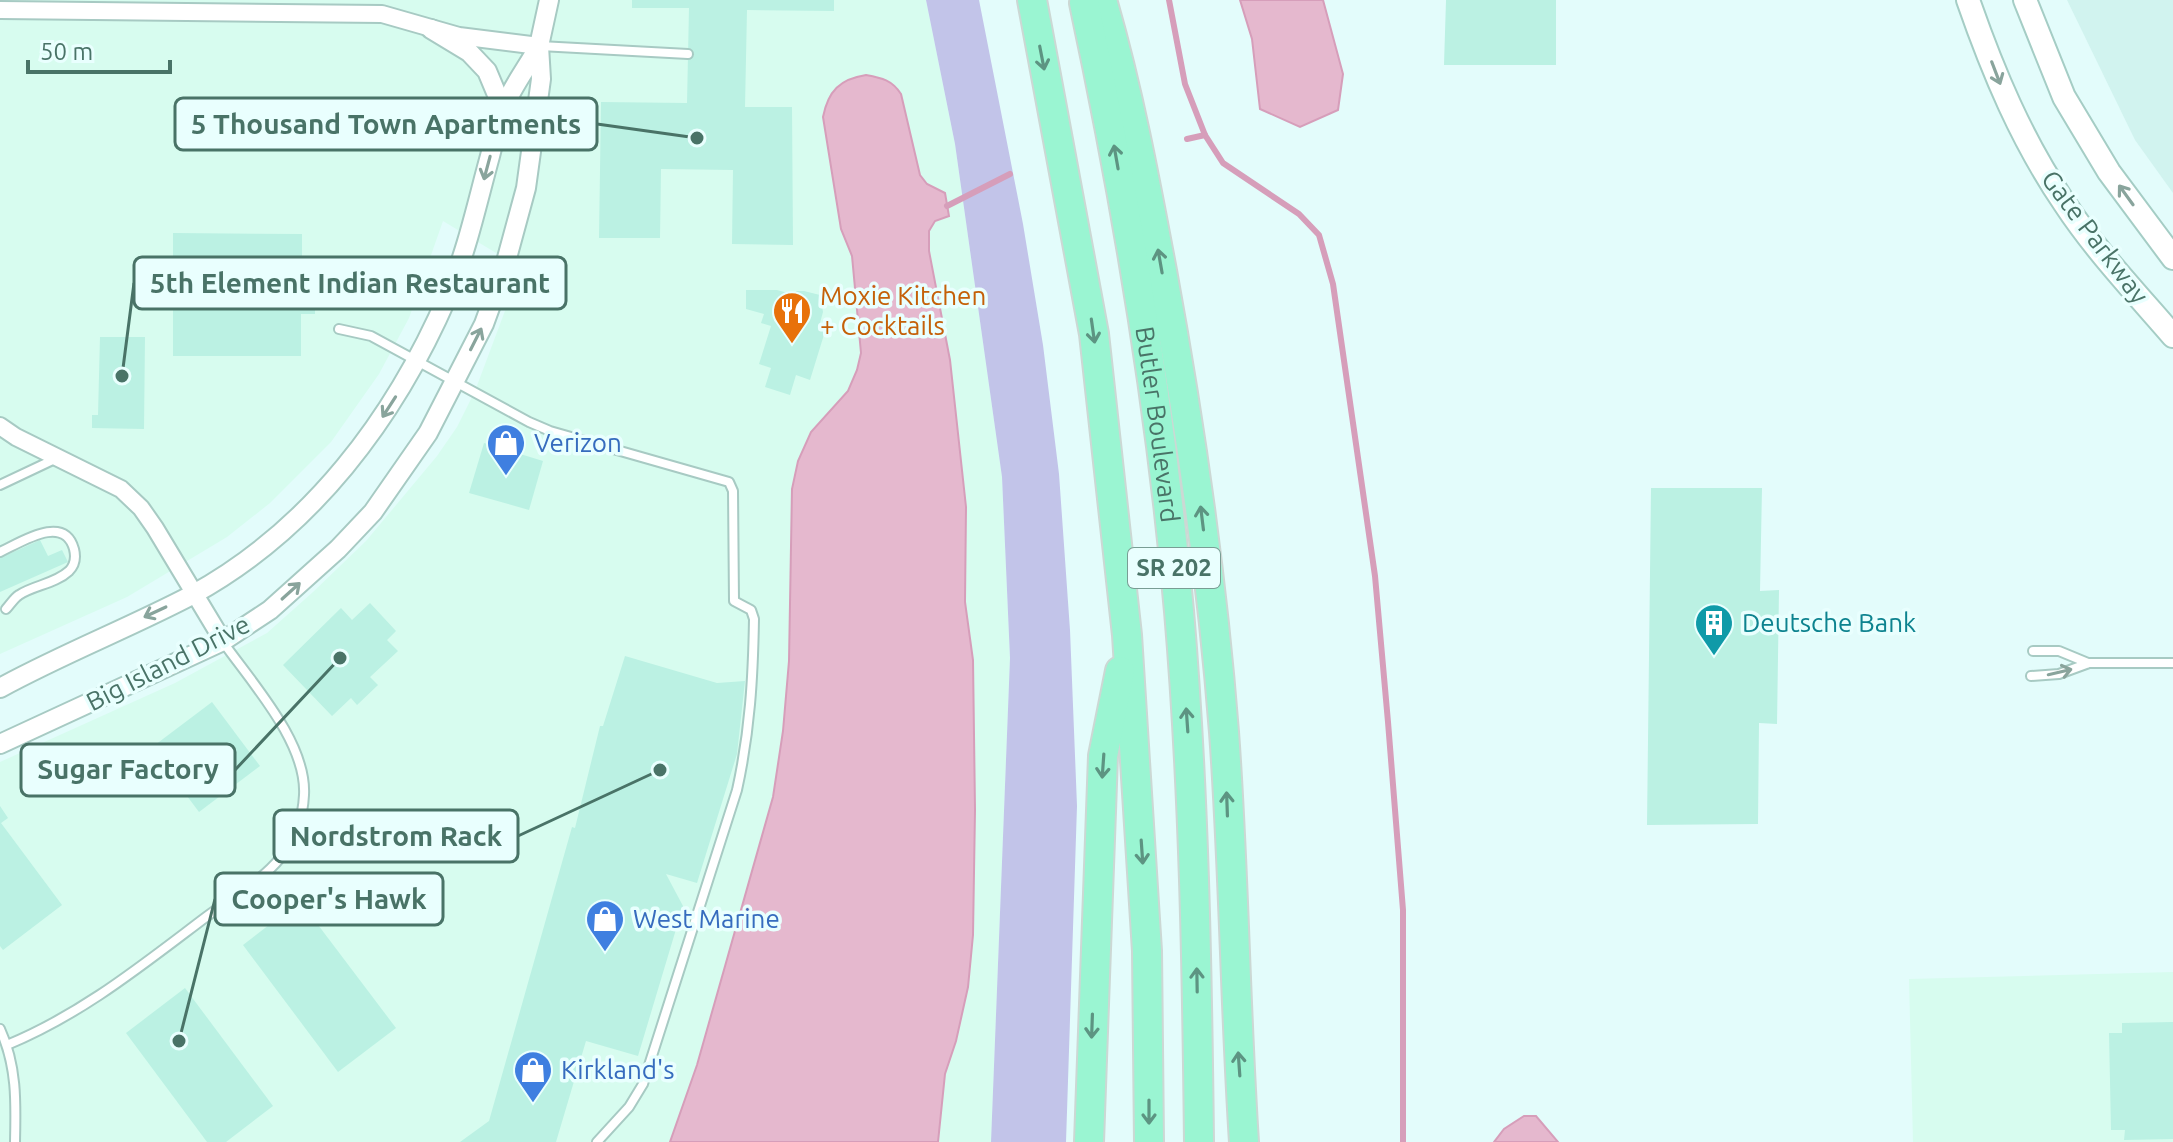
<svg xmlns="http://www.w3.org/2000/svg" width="2173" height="1142" viewBox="0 0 2173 1142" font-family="Ubuntu,sans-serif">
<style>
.residential{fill:#d1f3ef}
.commercial{fill:#d7fcef}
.green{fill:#c2c4e9}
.water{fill:#e5b8ce;stroke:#d69eba;stroke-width:2}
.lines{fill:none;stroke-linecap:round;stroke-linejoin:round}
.stream{stroke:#d69eba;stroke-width:6}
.building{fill:#bbf1e3}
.service-casing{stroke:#a7cac3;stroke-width:12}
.minor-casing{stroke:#a7cac3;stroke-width:20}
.tertiary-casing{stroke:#a7cac3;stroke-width:22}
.secondary-casing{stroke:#a5cdc5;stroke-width:26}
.motorway-casing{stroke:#ccd8d4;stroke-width:32}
.service{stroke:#fff;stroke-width:8}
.minor{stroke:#fff;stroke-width:16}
.tertiary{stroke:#fff;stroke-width:18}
.secondary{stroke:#fff;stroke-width:22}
.motorway{stroke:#9af5d2;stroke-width:28}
.oneway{stroke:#5d9482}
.oneway2{stroke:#89a49c}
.labels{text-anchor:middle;stroke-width:7;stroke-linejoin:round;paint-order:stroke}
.shield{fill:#e9fffe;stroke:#799d94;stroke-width:2}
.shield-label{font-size:24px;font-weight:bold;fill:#497367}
.street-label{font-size:26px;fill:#497367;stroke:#e9fffe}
.food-label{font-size:26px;fill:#c56008;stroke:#e9fffe;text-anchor:start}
.shop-label{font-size:26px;fill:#366cbe;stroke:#e9fffe;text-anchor:start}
.culture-label{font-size:26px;fill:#0d838f;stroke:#e9fffe;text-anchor:start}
.leader{fill:none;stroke:#497367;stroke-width:3}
.callout-dot{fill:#497367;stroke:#e9fffe;stroke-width:3}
.callout{fill:#e9fffe;stroke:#497367;stroke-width:3}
.callout-label{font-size:28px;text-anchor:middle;font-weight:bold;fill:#497367}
</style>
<rect width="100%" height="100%" fill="#e3fcfb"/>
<polygon class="residential" points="2067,0 2173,0 2173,193 2135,140"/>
<g class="commercial">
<polygon points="0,0 926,0 955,144 1002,477 1010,658 991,1142 0,1142 0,762 175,683 267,633 313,592 366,541 437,456 457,427 475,391 521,268 443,221 409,318 379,374 331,442 270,503 227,537 127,597 0,654"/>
<polygon points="2173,972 2173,1142 1913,1142 1909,979"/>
</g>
<polygon class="green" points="926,0 979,0 1023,224 1043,345 1059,474 1070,630 1077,806 1066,1142 991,1142 1010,658 1002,477 955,144"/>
<g class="water">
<polygon points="1240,0 1323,0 1343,74 1338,110 1300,127 1260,109 1252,39"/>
<path d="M866,75C882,78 892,80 901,94L920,175L927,184L945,193L949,216L935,221L929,231V251L950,360L966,507L965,602L973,660L975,810L973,935L968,987L956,1041L945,1074L938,1142H670L697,1065L773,797L783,731L789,661L792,489L798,461L811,432L848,391L857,370L861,353L852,256L841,229L823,117C828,91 840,79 866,75Z"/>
<polygon points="1524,1116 1536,1116 1558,1142 1494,1142 1504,1129"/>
</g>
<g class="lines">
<g class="stream">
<polyline points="1169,0 1185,84 1205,135 1223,163 1299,214 1319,235 1333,284 1375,576 1388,722 1403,910 1403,1142"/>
<polyline points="1187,139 1205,135"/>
<polyline points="947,206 1010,174"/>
</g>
</g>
<g class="building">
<polygon points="632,0 834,0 834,11 747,10 745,107 792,107 793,245 732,244 733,170 661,169 660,238 599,238 601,102 687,103 689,8 632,8"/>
<polygon points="1446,0 1556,0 1556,65 1444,65"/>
<polygon points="173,233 302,234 302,278 315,278 315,314 301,314 301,356 173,356"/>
<polygon points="746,290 777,290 795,295 796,291 804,291 820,295 823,312 820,323 827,325 810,380 796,375 790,395 765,387 771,368 759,364 771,326 761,323 764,314 746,309"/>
<polygon points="100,337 145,337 144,429 92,428 92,415 98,415"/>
<polygon points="484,443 543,461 529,510 469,493"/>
<polygon points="1651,488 1762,488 1760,591 1779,590 1777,724 1759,723 1758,824 1647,825"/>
<polygon points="40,540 48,556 62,550 68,562 0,592 0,558"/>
<polygon points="370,603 396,631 387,640 398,651 370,677 378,685 357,705 351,698 332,716 283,665 341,608 352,620"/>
<polygon points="625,656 717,683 745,681 737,754 697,883 666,874 683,906 638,1056 586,1041 556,1142 460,1142 489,1121 572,827 575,828 600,726 603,726"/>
<polygon points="212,702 260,766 199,812 151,748"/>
<polygon points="0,806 8,818 1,823 62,905 3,950 0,946"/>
<polygon points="300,901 396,1028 338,1072 243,945"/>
<polygon points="185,988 273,1106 226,1142 207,1142 126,1033"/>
<polygon points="2173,1022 2173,1139 2124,1140 2125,1130 2111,1130 2109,1033 2122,1033 2122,1023"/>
</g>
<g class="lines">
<g class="service-casing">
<g id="service">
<polyline points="540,46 688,54"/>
<path d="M339,329L371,336L529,422L550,431L729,482L733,491L734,601L751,610L754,619C753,678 750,731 737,790L643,1084L629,1107L597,1142"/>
<polyline points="0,485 57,458"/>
<path d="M0,552C20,543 64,513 74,549C76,557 75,565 69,571C55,584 34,585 19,595C14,598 10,605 6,609"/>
<polyline points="2033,651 2059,651 2088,663"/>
<polyline points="2031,676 2059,674 2089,663 2173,663"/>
<path d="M0,1029C17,1066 16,1102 15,1142"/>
<path d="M7,1045C82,1014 141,966 206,917C230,899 262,881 281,857C295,839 303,817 304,795C307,743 252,683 223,642"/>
</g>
</g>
<g class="minor-casing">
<g id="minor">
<polyline points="0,10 382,14 459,36 539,46"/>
<polyline points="0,426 16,437 121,489 141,508 155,528 223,641"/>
</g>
</g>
<g class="tertiary-casing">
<g id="tertiary">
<polyline points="431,29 469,52 487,71 503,109"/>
<path d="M0,688C62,654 129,628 192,595C311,530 395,418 448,295C467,251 477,203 490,156C494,141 497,124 503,109C512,87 528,66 539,46"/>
<polyline points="0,744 223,641 270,610 338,549 373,512 428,433 484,324 504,269 526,188 541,79 539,46 549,0"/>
</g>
</g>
<g class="secondary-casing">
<g id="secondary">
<path d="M1968,0C1993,72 2022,141 2065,204C2096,251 2136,293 2173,336"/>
<polyline points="2025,0 2064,97 2109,172 2173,258"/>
</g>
</g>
<g class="motorway-casing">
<g id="motorway">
<polyline points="1032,0 1094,334 1127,635 1147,951 1149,1142"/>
<path d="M1102,0C1128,89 1145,180 1162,271C1190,424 1212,577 1224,732C1234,868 1235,1005 1244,1142"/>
<path id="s1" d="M1084,3C1127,204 1161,407 1179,611C1194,788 1197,965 1199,1142"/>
<polyline points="1089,1142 1103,756 1120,671"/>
</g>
</g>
<use href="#service" class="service"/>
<use href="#minor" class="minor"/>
<use href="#tertiary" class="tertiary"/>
<use href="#secondary" class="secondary"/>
<use href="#motorway" class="motorway"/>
</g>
<defs><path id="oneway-shaft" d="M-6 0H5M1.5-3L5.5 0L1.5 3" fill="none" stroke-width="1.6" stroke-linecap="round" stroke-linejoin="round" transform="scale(2)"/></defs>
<g class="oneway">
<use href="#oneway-shaft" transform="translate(1042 58) rotate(79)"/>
<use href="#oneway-shaft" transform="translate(1116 157) rotate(-100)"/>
<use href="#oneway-shaft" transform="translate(1160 261) rotate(-100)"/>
<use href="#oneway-shaft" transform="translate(1093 331) rotate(82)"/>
<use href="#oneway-shaft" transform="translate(1202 518) rotate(-97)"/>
<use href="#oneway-shaft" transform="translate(1187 720) rotate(-94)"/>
<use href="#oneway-shaft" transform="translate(1103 766) rotate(94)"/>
<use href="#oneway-shaft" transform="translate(1227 804) rotate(-92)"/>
<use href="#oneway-shaft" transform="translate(1142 852) rotate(86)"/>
<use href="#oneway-shaft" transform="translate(1197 980) rotate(-91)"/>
<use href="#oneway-shaft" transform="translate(1092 1026) rotate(92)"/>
<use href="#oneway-shaft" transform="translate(1239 1064) rotate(-94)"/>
<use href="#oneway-shaft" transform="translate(1149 1112) rotate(90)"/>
</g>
<g class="oneway2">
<use href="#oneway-shaft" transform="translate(1996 73) rotate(69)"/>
<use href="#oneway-shaft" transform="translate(487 168) rotate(105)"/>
<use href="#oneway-shaft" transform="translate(2126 195) rotate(-126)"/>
<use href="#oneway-shaft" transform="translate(476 339) rotate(-63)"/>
<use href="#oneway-shaft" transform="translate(389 407) rotate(123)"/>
<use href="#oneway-shaft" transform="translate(291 591) rotate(-42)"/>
<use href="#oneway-shaft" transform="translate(155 612) rotate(155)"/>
<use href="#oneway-shaft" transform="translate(2060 672) rotate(-13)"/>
</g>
<defs>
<g id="restaurant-pin" transform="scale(2)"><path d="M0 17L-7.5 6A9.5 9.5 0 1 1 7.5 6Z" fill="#e8710a" stroke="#e9fffe"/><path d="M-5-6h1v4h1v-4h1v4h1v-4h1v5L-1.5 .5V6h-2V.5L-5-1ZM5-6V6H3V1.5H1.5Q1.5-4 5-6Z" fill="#fff"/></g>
<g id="shop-pin" transform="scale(2)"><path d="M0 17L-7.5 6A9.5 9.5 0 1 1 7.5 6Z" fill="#3f7fe0" stroke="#e9fffe"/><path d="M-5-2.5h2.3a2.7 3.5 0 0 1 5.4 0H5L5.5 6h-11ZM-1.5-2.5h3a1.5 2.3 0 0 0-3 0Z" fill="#fff"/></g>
<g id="building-pin" transform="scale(2)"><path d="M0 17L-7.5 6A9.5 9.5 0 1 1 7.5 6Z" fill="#0f9aa8" stroke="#e9fffe"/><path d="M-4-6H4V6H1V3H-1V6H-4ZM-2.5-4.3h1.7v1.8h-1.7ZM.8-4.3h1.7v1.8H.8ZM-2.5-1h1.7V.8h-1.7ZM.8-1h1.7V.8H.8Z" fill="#fff"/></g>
</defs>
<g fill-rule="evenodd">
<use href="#restaurant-pin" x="792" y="311"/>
<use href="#shop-pin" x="506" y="443"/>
<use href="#building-pin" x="1714" y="623"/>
<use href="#shop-pin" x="605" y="919"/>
<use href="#shop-pin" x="533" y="1070"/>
</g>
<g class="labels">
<rect class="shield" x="1128" y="548" width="92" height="40" rx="6"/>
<g class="shield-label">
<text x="1174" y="576">SR 202</text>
</g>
<g class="street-label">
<text transform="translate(2095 237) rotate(53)" y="9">Gate Parkway</text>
<text dy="9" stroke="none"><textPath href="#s1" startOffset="428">Butler Boulevard</textPath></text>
<text transform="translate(168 663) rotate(-27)" y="9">Big Island Drive</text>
</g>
<g class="food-label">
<text x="820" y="305">Moxie Kitchen<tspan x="820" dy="30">+ Cocktails</tspan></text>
</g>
<g class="shop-label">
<text x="534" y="452">Verizon</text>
<text x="633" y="928">West Marine</text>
<text x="561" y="1079">Kirkland's</text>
</g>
<g class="culture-label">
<text x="1742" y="632">Deutsche Bank</text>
</g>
</g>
<path class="leader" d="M697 138L597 124M122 376L134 283M340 658L235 770M660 770L518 836M179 1041L215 899"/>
<g class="callout-dot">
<circle cx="697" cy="138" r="8"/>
<circle cx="122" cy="376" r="8"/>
<circle cx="340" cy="658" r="8"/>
<circle cx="660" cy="770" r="8"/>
<circle cx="179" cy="1041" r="8"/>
</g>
<g class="callout">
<rect x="175" y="98" width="422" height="52" rx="8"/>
<rect x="134" y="257" width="432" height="52" rx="8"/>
<rect x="21" y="744" width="214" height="52" rx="8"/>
<rect x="274" y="810" width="244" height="52" rx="8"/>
<rect x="215" y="873" width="228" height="52" rx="8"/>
</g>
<g class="callout-label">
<text x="386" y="134">5 Thousand Town Apartments</text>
<text x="350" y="293">5th Element Indian Restaurant</text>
<text x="128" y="779">Sugar Factory</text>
<text x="396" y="846">Nordstrom Rack</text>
<text x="329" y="909">Cooper's Hawk</text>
</g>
<path d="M28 60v12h142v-12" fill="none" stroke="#497367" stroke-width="4"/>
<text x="40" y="60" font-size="24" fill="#497367" stroke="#e9fffe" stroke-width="6" paint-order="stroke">50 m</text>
</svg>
